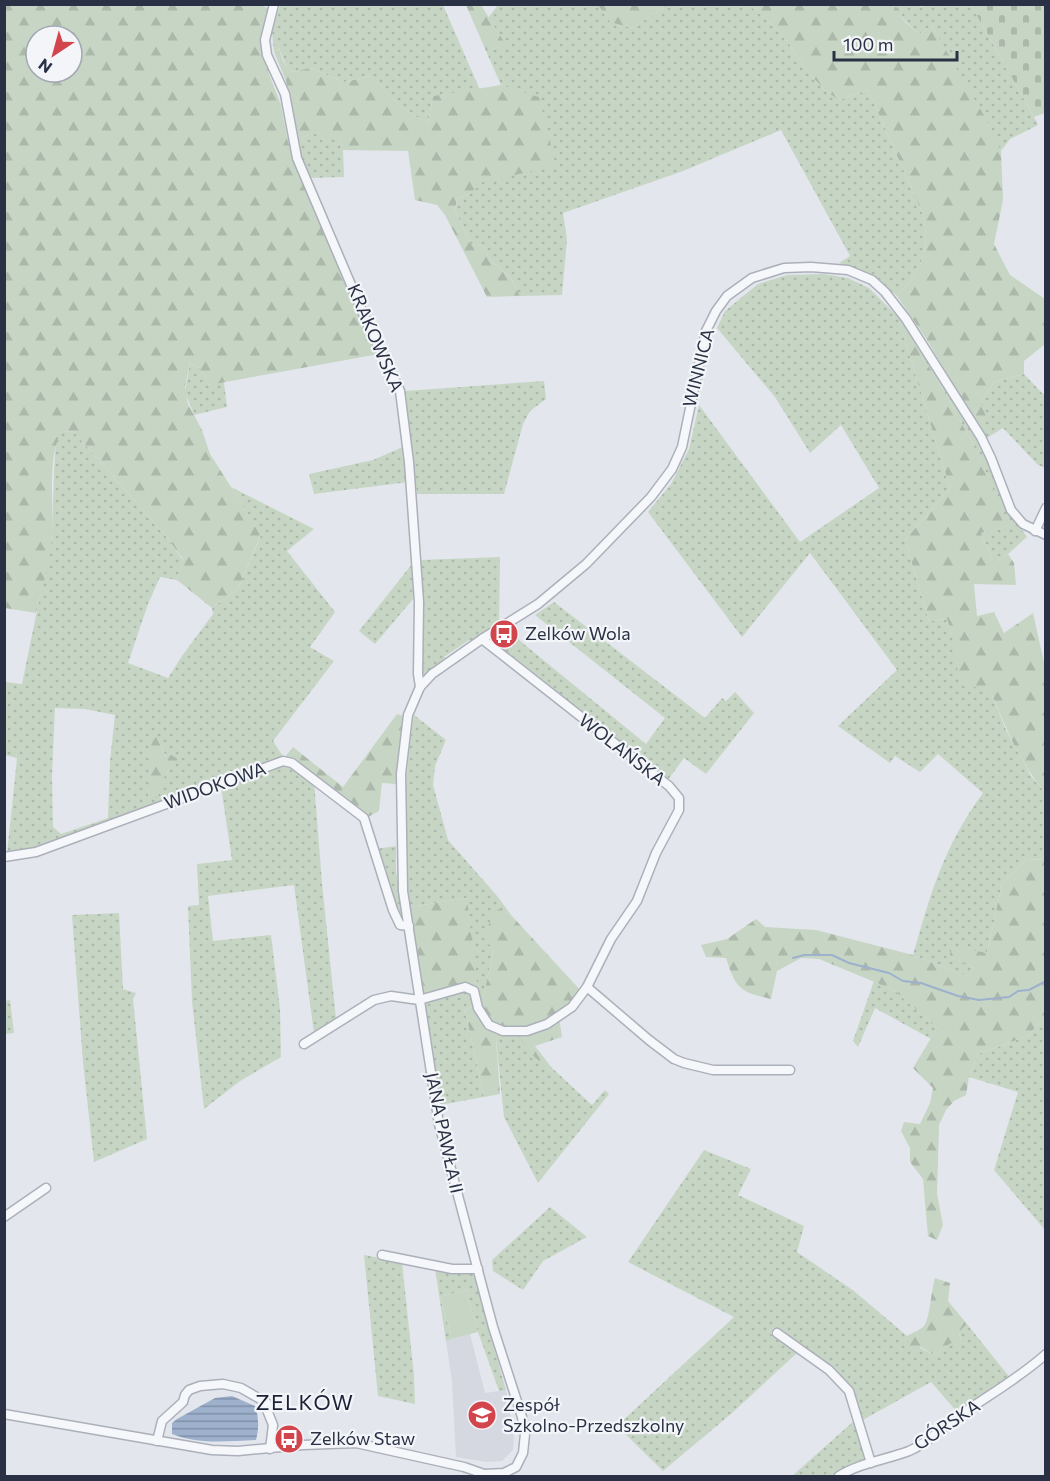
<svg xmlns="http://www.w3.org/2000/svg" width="1050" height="1481" viewBox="0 0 1050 1481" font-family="Commissioner,sans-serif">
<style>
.built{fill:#d5d8e1}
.grass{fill:url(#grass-dots);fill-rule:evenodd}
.forest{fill:url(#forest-firs);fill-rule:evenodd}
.cemetery{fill:url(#cemetery-stones)}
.pitch{fill:#c7d6c4}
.water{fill:url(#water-rules)}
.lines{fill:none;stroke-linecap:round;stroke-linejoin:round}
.stream{stroke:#9db0cc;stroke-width:2}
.minor-casing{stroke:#acb0ba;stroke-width:11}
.minor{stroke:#f6f7fa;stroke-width:8}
.labels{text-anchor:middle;stroke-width:4.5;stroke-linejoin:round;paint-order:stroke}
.street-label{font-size:18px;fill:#2a3145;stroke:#f3f5f9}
.poi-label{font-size:18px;fill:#2a3145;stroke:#f3f5f9;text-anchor:start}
.quarter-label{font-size:21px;letter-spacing:1.5px;fill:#1c2236;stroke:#f3f5f9}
</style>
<defs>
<pattern id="grass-dots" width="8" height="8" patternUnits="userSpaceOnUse" patternTransform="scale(1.5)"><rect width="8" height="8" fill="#c7d6c4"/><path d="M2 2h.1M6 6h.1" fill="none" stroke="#abb8aa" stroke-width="1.8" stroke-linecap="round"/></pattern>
<pattern id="forest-firs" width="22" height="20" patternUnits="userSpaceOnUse" patternTransform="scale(1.5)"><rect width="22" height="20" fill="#c7d6c4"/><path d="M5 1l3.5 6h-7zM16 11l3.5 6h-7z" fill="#abb8aa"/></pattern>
<pattern id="cemetery-stones" width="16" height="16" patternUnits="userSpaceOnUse" patternTransform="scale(1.5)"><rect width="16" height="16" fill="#c7d6c4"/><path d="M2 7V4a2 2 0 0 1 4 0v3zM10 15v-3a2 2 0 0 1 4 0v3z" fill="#abb8aa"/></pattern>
<pattern id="water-rules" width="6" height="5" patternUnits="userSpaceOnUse" patternTransform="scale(1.5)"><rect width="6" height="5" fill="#9db0cc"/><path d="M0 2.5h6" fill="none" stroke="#8090a7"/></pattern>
</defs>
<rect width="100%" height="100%" fill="#e3e6ec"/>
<polygon class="built" points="470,1334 485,1393 506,1390 514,1438 513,1450 502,1461 487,1462 456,1457 452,1382 446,1341"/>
<g class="grass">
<path d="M748,4C763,16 779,29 789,44C803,65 817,87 839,100L868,90L922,212C932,249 922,269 897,296L874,275L839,263L850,256L781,130L683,171L563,213L567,239L562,295L520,296L511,278L491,261L483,246L471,244L455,211L457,199L469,194L478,183L539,98L501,85L486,51L505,45L488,18L498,5H598L610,21L632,28L668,5Z"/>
<polygon points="925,4 971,5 1034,117 1038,125 1010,139 1001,151 932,26 919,34 904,20 899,9 893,5 919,5 921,7"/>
<path d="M280,5H443L480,90L433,96L428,123C404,112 388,95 370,76L344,82L310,68L292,72L287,68L279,48L274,52L272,32Z"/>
<polygon points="317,133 327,135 340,141 343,150 344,177 310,178 300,158 298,138"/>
<path d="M823,274L848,278L869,288L898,317L972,430L990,463L1005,506L1027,537L1008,554L994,562L981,533L1009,526L972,442L942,388L899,320L950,488L905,540L929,621L947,619L952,634L991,693L1006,730L1031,776L1045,792V859L1026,860L1002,884L987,953L953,947L950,957L974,968L969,977L913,955C931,892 944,846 983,793L938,754L920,772L895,756L890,763L838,726L897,670L810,553L742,637L648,512L671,484L689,449L699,405L800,542L879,488L841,425L810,453L775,397L717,328L725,311L758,284L787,275Z"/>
<polygon points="190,363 200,368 209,385 220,381 224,383 227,407 194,415 185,392"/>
<polygon points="1024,374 1045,396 1045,468 1038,465 1003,428 987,438 976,424 981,402 994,382"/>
<polygon points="544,381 546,399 530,411 523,424 504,494 417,494 405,391"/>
<path d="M73,431L165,535L183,560L177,580L160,577L148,604L128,663L168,678L182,656L213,614L212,608L238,589L261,535L231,487L314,529L287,551L335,612L310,647L334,661L273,741L284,758L25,852L7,854L17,758L5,755V682L22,684L52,537L54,470L56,442L61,432ZM55,708L85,709L115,715L110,761L108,818L61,834L53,827L52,775ZM153,738H156L167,758L177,759L148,799Z"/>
<polygon points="405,446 408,482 314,494 309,474 373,460"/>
<polygon points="500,557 499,625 472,642 469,640 444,657 446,659 425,675 422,672 424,608 421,560"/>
<polygon points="412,564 413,599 375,644 359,631"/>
<polygon points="554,602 705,718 722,698 726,701 735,692 754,713 706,774 684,758 667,781 502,650 498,642 501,641 503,644 514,636 646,744 665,718 535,615"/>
<path d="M414,715L446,740L435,766L433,785L448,840L498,897L511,915L494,908V948L483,998L465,1010L484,1097L440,1105L424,996L467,898L410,907C401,845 404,777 414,715Z"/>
<polygon points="276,764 290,764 314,781 322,883 336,1019 314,1033 294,885 208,896 213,941 271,935 280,1009 281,1057 240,1081 204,1109 192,1001 188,906 199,905 197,864 232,860 221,787"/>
<polygon points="396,846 396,872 405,923 402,923 376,849"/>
<polygon points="119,913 123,989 136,993 133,999 147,1139 94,1162 83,1062 72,915"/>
<polygon points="874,981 894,990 937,1028 931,1039 875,1008 858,1047 853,1041"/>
<polygon points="10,1000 14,1033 5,1034 5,1001"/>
<polygon points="1045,1015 1045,1230 994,1170 1018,1092 969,1077 978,1054 1028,1036"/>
<polygon points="516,1032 549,1070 552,1068 592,1105 605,1090 609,1094 538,1183 504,1117 496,1039 499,1034"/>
<polygon points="704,1150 751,1169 738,1195 804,1226 797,1252 854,1291 907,1336 909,1342 934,1355 951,1343 962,1345 959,1332 967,1324 1011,1379 958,1413 931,1382 861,1421 849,1386 809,1352 773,1328 771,1334 798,1352 732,1413 663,1471 617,1426 734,1317 628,1262"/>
<polygon points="550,1207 587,1237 543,1261 523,1290 493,1271 492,1260"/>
<polygon points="364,1255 402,1262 414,1376 415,1404 378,1396"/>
<polygon points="435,1268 473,1273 506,1390 499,1391 478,1332 466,1290 440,1297 452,1339 446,1341"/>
<polygon points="855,1420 865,1455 863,1461 846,1467 832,1476 792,1476"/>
</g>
<g class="forest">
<path d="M259,4L269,9L261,38L269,74L281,105L288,142L379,354L209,385L200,368L190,363L185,386L188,404L202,430L210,454L261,534L238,589L212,608L177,580L183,559L165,535L73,431L61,432C47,460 54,504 52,535C51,560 42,588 36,613L5,608L4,5ZM36,36H72V72H36Z"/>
<polygon points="466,5 481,5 506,45 486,51"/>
<polygon points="598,5 668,5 632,28 610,22"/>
<path d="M748,5H893L899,9L904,21L919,34L932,26L986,119L1001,151L1003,200L994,244L1010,275L1045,299V344L1024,361V374L994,382L981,402L987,420L976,424L927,340L897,296C922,269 932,249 922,212L868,90L839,100C817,87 803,65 789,44C779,29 763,16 748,5Z"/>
<path d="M279,48C282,58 284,66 292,72L310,68L344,82L371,76C388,95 404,112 428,123L433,96L501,85L539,97L556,166L479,183L478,186L469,194L457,199L455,211L471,244L483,246L491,261L511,278L520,296L487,297L445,215L437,205L415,200L408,151L343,150L340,141L318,133L298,138L286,81L274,52Z"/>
<path d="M898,317L942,388L972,442L1010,526L981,533L994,562L1008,554L1014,563L1016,585L974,584L977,616L994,612L1004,633L1033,613L1045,667V792C1020,764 1006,728 991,693L959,681L952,634L947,619L929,621L905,540L950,488Z"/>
<polygon points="397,714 403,716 396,784 382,783 379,811 366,818 284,758 293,747 343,787"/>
<polygon points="156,737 166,757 171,755 178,759 165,775 158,797 148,800 151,746 153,738"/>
<path d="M1045,859V1015L1028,1036L978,1054L969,1077L966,1095L954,1101L946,1110L939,1125L937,1194L943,1225L937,1240L928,1236L923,1179L910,1162V1148L901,1131L904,1122L920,1124L930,1103L933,1088L913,1068L937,1028L894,990L819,959L801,958L777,971L771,999C740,992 736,989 726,958L706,957L701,945L727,939L756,919L765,927L816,930L913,955L969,977L974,968L949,957L953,946L987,953L1002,884L1026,860Z"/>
<polygon points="467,898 478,991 464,983 424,996 410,907"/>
<polygon points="494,907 511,915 583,993 559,1017 562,1037 535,1046 552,1068 549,1070 527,1050 516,1032 499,1035 496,1039 500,1094 484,1097 465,1010 483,998 494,948 484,941"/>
<path d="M935,1278L950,1283L948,1301L967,1324L959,1332L962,1345L959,1349L951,1343L934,1355L921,1347L912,1352L906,1347L909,1342L907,1336C912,1333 920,1330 924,1326C930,1318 931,1291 935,1278Z"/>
</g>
<polygon class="cemetery" points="971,5 1045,5 1045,113 1034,117"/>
<polygon class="pitch" points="466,1290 478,1332 452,1339 440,1297"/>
<path class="water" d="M232,1396L255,1406C259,1418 259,1428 256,1440C227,1441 200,1445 172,1434V1423L177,1419L215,1398Z"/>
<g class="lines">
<polyline class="stream" points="793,958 804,955 832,955 849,963 889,973 903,981 921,983 958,996 979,1000 1009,997 1018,991 1029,990 1046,981"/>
<g class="minor-casing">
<g id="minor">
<polyline points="274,4 265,40 267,55 285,94 297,158 366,320 400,391 409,462 419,602 418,674 420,687"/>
<polyline points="1035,531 1046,508"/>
<polyline points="4,857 36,852 283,761 292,763 364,818 393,910 400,925 409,926"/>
<polyline points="587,987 649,1040 674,1059 684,1063 713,1070 790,1070"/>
<polyline points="304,1044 374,1000 391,996 419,1000 465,987 474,991 478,1008 489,1025 503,1031 527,1031 547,1024 572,1007 587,987 611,939 637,901 656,853 679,810 679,798 669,786 482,639"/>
<polyline points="4,1217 46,1188"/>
<polyline points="382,1255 452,1269 478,1269"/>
<polyline points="777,1333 829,1370 849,1391 871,1463"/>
<polyline points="4,1414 212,1450 238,1451 303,1445 356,1443 464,1467 484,1474 504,1473 516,1467 523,1453 525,1434 522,1417 493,1327 439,1124 403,891 401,774 408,715 420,687 432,674 482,639 538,604 586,564 651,497 672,469 682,447 706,331 716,311 727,296 752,278 784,268 811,267 848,270 872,280 885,292 906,319 981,437 991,458 1011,510 1023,524 1046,535"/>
<polyline points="157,1441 162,1421 183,1402 185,1395 189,1390 200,1386 223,1384 241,1388 267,1403 267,1410 273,1425 270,1449"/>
<path d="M839,1476C860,1463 885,1460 909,1451C926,1444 939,1430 955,1419C985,1397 1017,1380 1046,1354"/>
</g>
</g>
<use href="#minor" class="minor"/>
</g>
<defs>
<g id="bus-disc" transform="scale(1.5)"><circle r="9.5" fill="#d3454d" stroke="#f3f5f9"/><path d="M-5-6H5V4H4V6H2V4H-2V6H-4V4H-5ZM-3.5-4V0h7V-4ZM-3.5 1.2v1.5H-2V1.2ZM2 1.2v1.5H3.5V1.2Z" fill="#fff"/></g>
<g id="school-disc" transform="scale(1.5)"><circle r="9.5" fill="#d3454d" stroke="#f3f5f9"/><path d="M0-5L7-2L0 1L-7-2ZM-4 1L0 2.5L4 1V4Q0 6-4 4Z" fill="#fff"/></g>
</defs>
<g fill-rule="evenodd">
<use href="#bus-disc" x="504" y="634"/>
<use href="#school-disc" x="482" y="1415"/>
<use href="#bus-disc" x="289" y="1439"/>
</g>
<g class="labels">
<g class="street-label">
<text transform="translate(375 338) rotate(67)" y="6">KRAKOWSKA</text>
<text transform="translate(699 368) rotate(-76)" y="6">WINNICA</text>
<text transform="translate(622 750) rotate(38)" y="6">WOLAŃSKA</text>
<text transform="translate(215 786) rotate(-20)" y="6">WIDOKOWA</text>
<text transform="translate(444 1133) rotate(78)" y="6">JANA PAWŁA II</text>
<text transform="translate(947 1425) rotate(-34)" y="6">GÓRSKA</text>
</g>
<g class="poi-label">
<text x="525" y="640">Zelków Wola</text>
<text x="503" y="1411">Zespół<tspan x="503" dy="21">Szkolno-Przedszkolny</tspan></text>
<text x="310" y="1445">Zelków Staw</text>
</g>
<g class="quarter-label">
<text x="305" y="1410">ZELKÓW</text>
</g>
</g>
<rect width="1050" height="1481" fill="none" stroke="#2a3145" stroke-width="12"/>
<g transform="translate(54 54) rotate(216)"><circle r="28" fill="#f3f5f9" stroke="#a3a7b1" stroke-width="1.5"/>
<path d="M0-4.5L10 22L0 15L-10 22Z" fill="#d3454d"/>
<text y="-9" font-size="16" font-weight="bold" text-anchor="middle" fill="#2a3145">N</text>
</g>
<path d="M834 51v9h123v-9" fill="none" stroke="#2a3145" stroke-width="3"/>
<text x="843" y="51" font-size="18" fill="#2a3145" stroke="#f3f5f9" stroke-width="4.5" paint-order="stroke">100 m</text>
</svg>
